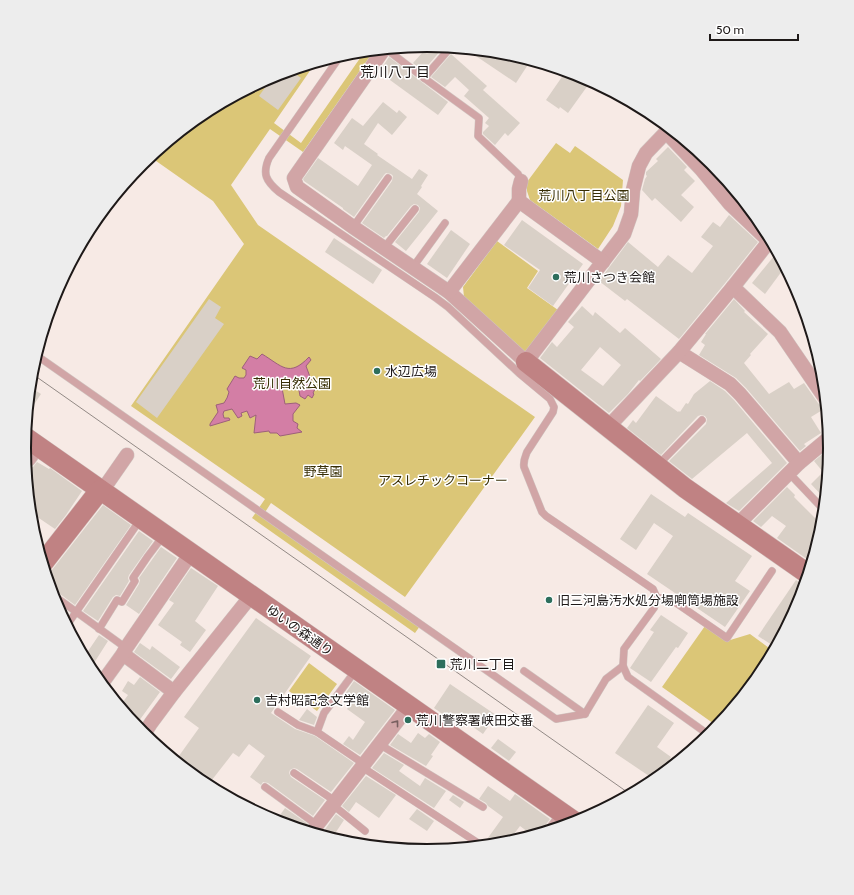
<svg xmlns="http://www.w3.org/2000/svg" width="854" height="895" viewBox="0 0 854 895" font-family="Cabin,'Noto Sans JP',sans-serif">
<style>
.green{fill:#dbc677}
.water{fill:#d37ea5;stroke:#9d607b}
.building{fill:#d9d0c7;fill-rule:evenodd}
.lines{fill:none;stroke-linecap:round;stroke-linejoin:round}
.lane-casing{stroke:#d0c4c0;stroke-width:8}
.street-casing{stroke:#d0c4c0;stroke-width:15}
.secondary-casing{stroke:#d0c4c0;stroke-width:21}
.lane{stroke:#d1a5a6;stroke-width:7}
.street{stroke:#d1a5a6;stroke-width:14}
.secondary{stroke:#c08283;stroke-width:20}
.tram{stroke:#928985;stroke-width:1}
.oneway{stroke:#785f5f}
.poi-dot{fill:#2d6e5c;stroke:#fff;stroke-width:1.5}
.labels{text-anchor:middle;stroke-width:3;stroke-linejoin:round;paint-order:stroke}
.park-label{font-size:13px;fill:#372e04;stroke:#fff}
.poi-label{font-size:13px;fill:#1e1918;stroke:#fff;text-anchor:start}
.street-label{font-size:13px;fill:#1e1918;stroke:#fff}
.neighbourhood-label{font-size:14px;fill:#1e1918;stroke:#fff}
.rim{fill:none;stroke:#1e1918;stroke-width:2}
</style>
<rect width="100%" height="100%" fill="#f7eae5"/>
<g class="green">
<polygon points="365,51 371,55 303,152 270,129 231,185 258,225 535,417 405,597 271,503 262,517 324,561 420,626 415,633 252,518 265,499 131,406 244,244 213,201 149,156 203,112 273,75 316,62 274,123 301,143"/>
<polygon points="556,143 570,153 575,146 623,180 621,206 613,226 598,249 530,200 527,191 527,182"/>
<polygon points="497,241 538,271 527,288 558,310 529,351 522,352 464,297 463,287"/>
<polygon points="705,626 727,641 750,634 773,651 762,672 717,726 662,687"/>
<polygon points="309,663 337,684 317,711 289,691"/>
</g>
<path class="water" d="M262,354C282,366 289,378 309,357L311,360L306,366L313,385L316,387L313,393L314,394L312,398L308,395L305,399L300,396L298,385L282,388L285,404L296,403L300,405L293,414V421L298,424L297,428L302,432L280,436L277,433H270L269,431L254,433L256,415L250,418L247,411L241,413L242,416L238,418L232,409L224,411L223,414L224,418H229L230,420L210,426V424L218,412L216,405L224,403L227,398L229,392L227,389L235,376L239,378H244L246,375V370L242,368L250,356L257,359Z"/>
<g class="building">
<polygon points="427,44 438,46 442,49 423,71 413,63 422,53 414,46"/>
<polygon points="464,48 506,52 531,60 516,83"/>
<polygon points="451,54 487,86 483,90 520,123 508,136 505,133 495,145 483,134 483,132 489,126 485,123 489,118 464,96 469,90 455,77 445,87 431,77"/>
<polygon points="389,57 448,102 438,115 379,72"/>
<polygon points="290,70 301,78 278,110 259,96 274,75"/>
<polygon points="566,71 581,75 591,81 568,113 560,107 559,109 546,100"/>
<polygon points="383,102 397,113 399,110 407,117 392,135 378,123 364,144 378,154 377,155 412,179 419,169 428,175 421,186 422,187 417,194 438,211 406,251 395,242 419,212 420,208 418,205 414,204 411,206 387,236 386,236 384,238 362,223 392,181 393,176 391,174 386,173 384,175 354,217 343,209 343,208 304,181 303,179 318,158 358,186 372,165 345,146 343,150 334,143 352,118 363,126"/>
<polygon points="668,147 687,167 684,170 695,181 681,195 694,207 681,222 655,198 652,201 642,190 645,179 647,176 646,175 646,172 658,161 656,159"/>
<polygon points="729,215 758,242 726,282 679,339 627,299 625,301 599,281 628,242 658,267 668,255 692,273 713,246 701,237 713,222 720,227"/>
<polygon points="522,220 583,264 553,306 528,288 540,270 504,245"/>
<polygon points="451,230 470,244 447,278 427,264"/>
<polygon points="334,238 382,270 373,284 325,252"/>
<polygon points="774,256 783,263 785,267 765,294 752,283"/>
<polygon points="209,299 221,307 215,318 224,324 157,418 136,402"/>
<polygon points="734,299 745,311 744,312 768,334 750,354 751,355 744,363 769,394 789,382 794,389 804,383 818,403 824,409 811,417 821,433 804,444 806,446 800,451 746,388 736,378 699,355 705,345 701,342 706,334 705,334"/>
<path d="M582,306L593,316L595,312L620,333L625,328L661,359L640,381L639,380L628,394L609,413L540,358L552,342L557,347L574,327L568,322ZM600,347L621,365L603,386L581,370Z"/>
<polygon points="710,381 725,391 734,400 787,463 739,511 726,503 772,463 747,433 692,479 669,461 706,424 707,419 705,416 701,415 698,416 661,455 627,428 633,420 636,423 656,396 678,412 679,411 680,412 686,403 688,404 694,394"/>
<polygon points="30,387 41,394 27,415 29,395"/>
<polygon points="830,448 827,479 825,499 811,484 823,472 814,461"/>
<polygon points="37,462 49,469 50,468 82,491 66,515 55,529 30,512 26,466 33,467"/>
<polygon points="787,487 795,495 794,497 822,525 811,562 777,538 786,526 772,516 761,527 753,521"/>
<polygon points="651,494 685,517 688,513 752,556 735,581 750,591 725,627 647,574 673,536 654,523 636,550 620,539"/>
<polygon points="103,505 131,525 75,605 56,591 51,590 46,574 52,570"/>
<polygon points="139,531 153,541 129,575 128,578 129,581 120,596 116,595 113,597 98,621 83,611"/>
<polygon points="161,547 177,558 139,614 126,605 139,584 140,580 139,578"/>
<polygon points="191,568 218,586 195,621 206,630 190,652 180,645 182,642 158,625 174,603 169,600"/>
<polygon points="796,580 804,586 799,602 775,647 758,636"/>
<polygon points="55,603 69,613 64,620 59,610"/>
<polygon points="661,615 688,633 678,648 676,647 651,682 630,668 654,632 650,630"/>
<polygon points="256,618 311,656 271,713 295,729 315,736 354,763 331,792 297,769 294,768 290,770 289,773 291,777 325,800 313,816 268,783 263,782 261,785 250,777 265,756 249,744 239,757 233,753 208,785 203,782 176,760 199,728 184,717"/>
<polygon points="99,635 108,641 94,663 93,661 89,666 84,657"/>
<polygon points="140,643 150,650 152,646 180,667 171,679 134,652"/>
<polygon points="140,677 160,692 136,725 120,706 128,695 122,691 128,681 134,685"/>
<polygon points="354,681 395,710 360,755 343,744 349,736 353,740 365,722 347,709 353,700 345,694"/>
<polygon points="450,684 496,715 483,734 466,722 462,728 434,708"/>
<polygon points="648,705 674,723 657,747 671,757 658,777 655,780 615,753"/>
<polygon points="307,709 317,717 314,725 299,720"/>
<polygon points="418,733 425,738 429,734 440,742 431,755 433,756 426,766 390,745 398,734 411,743"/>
<polygon points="498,739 516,752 509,761 491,748"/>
<polygon points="384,753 404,765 399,771 420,786 425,778 446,791 434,808 372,768"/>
<polygon points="366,776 396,795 379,818 356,802 349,812 342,806"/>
<polygon points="488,786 510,801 515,794 550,819 544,827 543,831 532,835 520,826 508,842 486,845 485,842 503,817 488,806 486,803 479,799"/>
<polygon points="453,795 464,802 460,808 449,800"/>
<polygon points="285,808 308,824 305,830 288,824 278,818"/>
<polygon points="417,809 434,821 427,831 409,819"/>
<polygon points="336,814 344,820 332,838 321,835"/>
</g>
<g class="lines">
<g class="lane-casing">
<g id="lane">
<polyline points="386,49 424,78 479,118 478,136 518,174 521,181"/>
<path d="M341,55L269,158C262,174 266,181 279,192L436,298L448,307L520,374L550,399L554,407L553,412L527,452C525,457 523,461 524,467L542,512L546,516L653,589L657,598L654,608L624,649L623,666L628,677L709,735"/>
<polyline points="424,78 451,47"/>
<polyline points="353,227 388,178"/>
<polyline points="384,248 415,209"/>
<polyline points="413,267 445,223"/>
<polyline points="36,355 556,719 585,714"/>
<polyline points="25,460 31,462 40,450"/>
<polyline points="657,466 702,420"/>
<polyline points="789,473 824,510"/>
<polyline points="53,595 126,648"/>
<polyline points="657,598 669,598 727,638 772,571"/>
<polyline points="67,625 140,520"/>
<polyline points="99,629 117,600 122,602 135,581 133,578 148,556 164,535"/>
<polyline points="524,671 585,714 606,679 623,666"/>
<polyline points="278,712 298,725 317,732 364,764"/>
<polyline points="317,732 324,713 356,670"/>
<polyline points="379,744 483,807"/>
<polyline points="362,767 481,845"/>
<polyline points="294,773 335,801"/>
<polyline points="265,787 317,825"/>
<polyline points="333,805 365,831"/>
<polyline points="548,830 560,814"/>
</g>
</g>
<g class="street-casing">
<g id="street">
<polyline points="384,49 294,178 297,187 353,227 449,292 526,362 624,234 631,214 633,190 639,166 646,153 670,128"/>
<polyline points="666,132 701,169 730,204 769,241"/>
<polyline points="519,201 519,189 521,181"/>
<polyline points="733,287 780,332 825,398"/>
<polyline points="449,292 519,201 603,262"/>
<polyline points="679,352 730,384 740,394 799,463"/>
<polyline points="608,427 679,352 733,287 771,239"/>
<polyline points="102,491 127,455"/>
<polyline points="737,525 799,463 829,438"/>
<polyline points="123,654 174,692 251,596"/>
<polyline points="102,683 123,654 126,648 191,553"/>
<polyline points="144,734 151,723 174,692"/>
<polyline points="313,832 317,825 409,706"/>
</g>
</g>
<g class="secondary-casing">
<g id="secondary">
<polyline points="526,362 685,488 808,574"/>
<polyline points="25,437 575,822"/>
<polyline points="43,563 100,490"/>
</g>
</g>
<use href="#lane" class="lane"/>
<use href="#street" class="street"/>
<use href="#secondary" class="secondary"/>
<polyline class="tram" points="31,373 630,794"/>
</g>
<defs><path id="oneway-chevron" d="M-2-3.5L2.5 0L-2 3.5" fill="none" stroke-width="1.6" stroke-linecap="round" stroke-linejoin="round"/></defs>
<use class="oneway" href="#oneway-chevron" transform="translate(396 723) rotate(-52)"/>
<g class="poi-dot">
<circle cx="556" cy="277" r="4"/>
<circle cx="377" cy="371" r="4"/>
<circle cx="549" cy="600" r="4"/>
<rect x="436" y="659" width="10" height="10" rx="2"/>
<circle cx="257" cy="700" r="4"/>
<circle cx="408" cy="720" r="4"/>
</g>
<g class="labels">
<g class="park-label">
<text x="584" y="200">荒川八丁目公園</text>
<text x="292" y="388">荒川自然公園</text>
<text x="323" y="476">野草園</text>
<text x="443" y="485">アスレチックコーナー</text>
</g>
<g class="poi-label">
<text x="564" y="282">荒川さつき会館</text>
<text x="385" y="376">水辺広場</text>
<text x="557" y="605">旧三河島汚水処分場喞筒場施設</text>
<text x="450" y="669">荒川二丁目</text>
<text x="265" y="705">吉村昭記念文学館</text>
<text x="416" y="725">荒川警察署峡田交番</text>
</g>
<g class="street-label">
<text transform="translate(300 630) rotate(35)" y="5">ゆいの森通り</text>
</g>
<g class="neighbourhood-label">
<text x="395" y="77">荒川八丁目</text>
</g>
</g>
<path d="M0 0H854V895H0ZM31 448a396 396 0 1 1 792 0a396 396 0 1 1-792 0Z" fill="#ededed" fill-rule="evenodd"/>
<path class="rim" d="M31 448a396 396 0 1 1 792 0a396 396 0 1 1-792 0Z"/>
<path d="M710 34v6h88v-6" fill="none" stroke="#1e1918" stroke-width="2"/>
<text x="716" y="34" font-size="12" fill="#1e1918" stroke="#ffffff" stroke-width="3" paint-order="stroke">50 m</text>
</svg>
